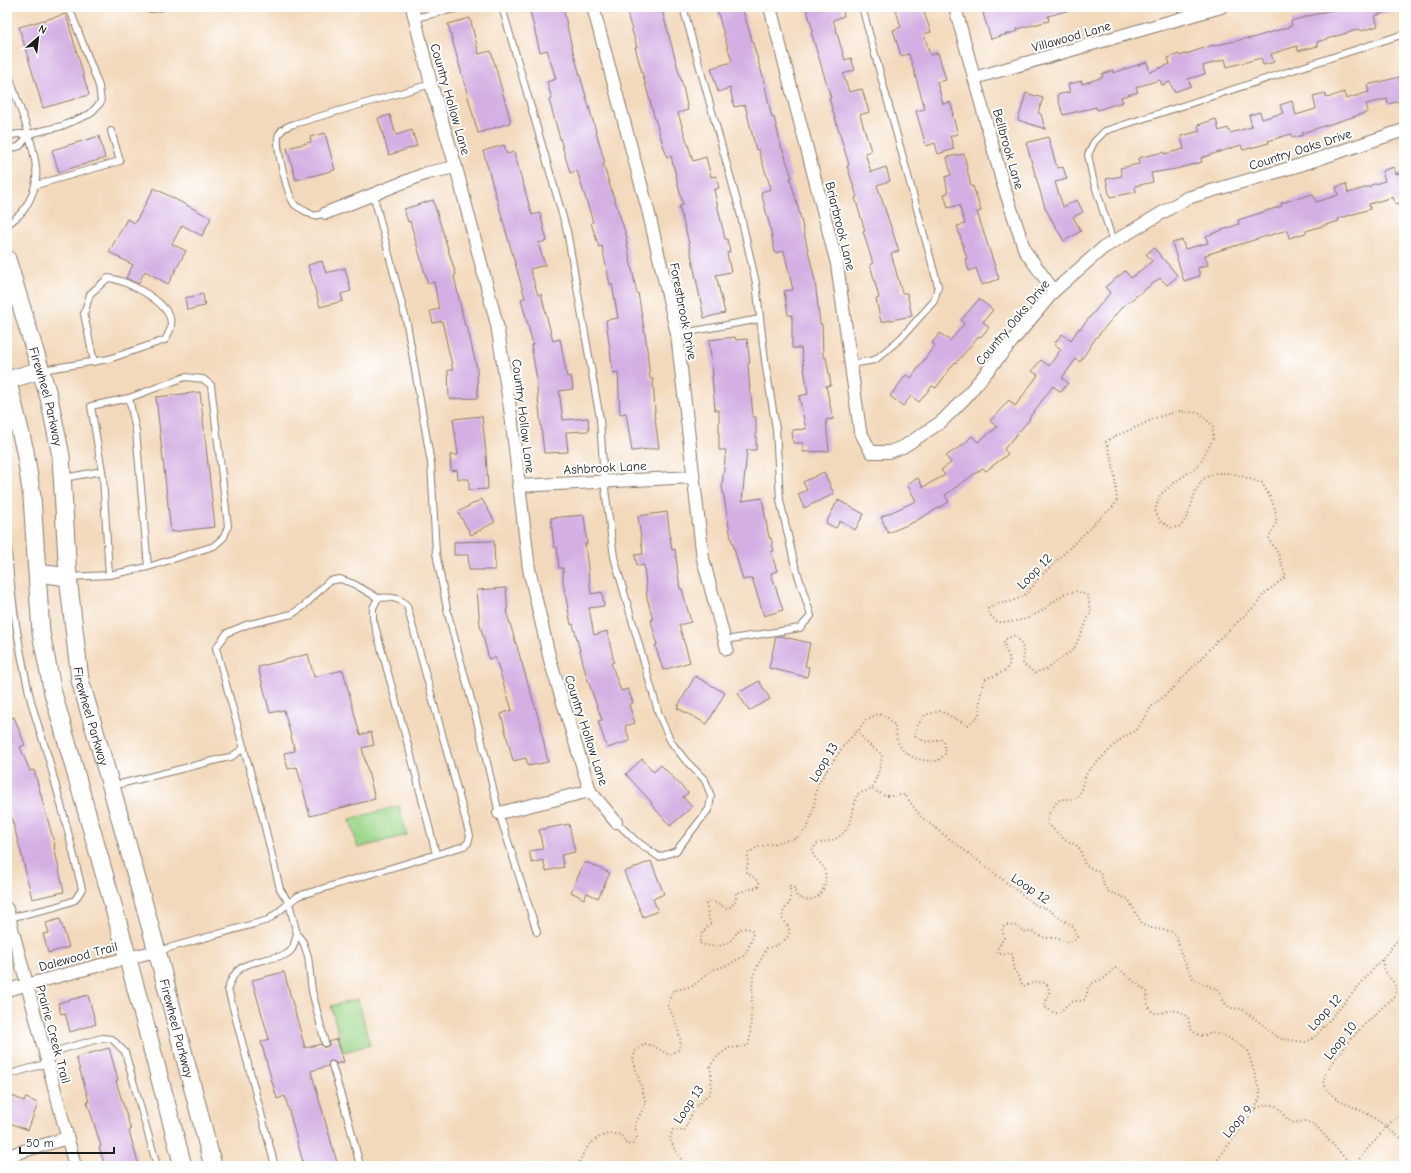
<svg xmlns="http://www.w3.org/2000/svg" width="1411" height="1173" viewBox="0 0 1411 1173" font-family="'Comic Neue',sans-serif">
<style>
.green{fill:#9bd588;stroke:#5c7852}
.building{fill:#d3afe3}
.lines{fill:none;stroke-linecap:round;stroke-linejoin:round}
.lane-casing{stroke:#887a6c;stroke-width:8}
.street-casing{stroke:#887a6c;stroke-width:14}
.secondary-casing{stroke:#887a6c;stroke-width:19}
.path{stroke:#887a6c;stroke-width:2;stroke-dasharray:1 3;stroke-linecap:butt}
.lane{stroke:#fff;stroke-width:6}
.street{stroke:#fff;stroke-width:12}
.secondary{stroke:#fff;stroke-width:17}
.labels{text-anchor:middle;stroke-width:4;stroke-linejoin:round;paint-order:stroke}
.street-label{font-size:13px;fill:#1c1c1c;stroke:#fff}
</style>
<rect width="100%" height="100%" fill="#fff"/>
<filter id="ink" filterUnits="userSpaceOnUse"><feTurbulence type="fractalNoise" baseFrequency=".025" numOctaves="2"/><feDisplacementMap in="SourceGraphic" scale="8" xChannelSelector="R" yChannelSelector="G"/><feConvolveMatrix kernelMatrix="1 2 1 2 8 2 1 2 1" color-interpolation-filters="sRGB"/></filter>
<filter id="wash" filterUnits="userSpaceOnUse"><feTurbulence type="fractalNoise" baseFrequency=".012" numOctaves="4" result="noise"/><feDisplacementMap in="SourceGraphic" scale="16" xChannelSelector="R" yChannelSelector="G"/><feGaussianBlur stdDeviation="0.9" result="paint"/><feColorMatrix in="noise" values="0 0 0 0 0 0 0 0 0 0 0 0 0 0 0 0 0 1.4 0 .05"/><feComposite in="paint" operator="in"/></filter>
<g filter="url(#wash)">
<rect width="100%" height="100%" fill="#f3d9bb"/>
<g class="green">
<polygon points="399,806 407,835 358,848 350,819"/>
<polygon points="358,999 370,1045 343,1052 331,1006"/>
</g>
<g id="blocks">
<g class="building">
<polygon points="529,7 563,7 571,44 605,163 603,164 627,238 626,239 637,294 638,293 646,340 650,379 653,379 655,412 654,412 659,448 632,451 626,413 620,414 618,372 613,373 606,320 618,318 612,284 610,285 602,246 599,247 591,223 593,222 577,171 570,173 549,100 552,99 547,82 556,79 547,50 540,52"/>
<polygon points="625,7 661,7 683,87 688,110 678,113 693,161 706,157 711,177 716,176 719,188 714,190 725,239 727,239 730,252 727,253 731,272 716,275 725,313 704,318 688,239 679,206 683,205 671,156 667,157 655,119 635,47 637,47"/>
<polygon points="716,7 742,7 763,77 772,118 774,117 782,150 783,150 792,178 790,178 800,215 815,281 820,324 822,324 823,357 826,357 831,385 826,386 833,419 826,420 829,451 803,452 803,443 793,443 792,430 806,429 799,396 808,394 801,348 792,348 792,315 788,315 784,291 793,290 784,251 775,253 770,227 761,192 771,189 758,149 756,150 745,105 734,107 730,88 718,92 711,68 732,62"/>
<polygon points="806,7 842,7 844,16 833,20 845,60 851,58 855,70 843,74 849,92 862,89 869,112 860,115 871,151 865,153 871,172 886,167 890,181 877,185 899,251 891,253 902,293 907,293 912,316 881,322 876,299 879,298 870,264 873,264 863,231 865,231 855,198 857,197 847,166 849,165 829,98 831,98 811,32 813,31"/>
<polygon points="895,7 922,7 931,32 924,34 930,55 938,53 946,80 937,82 943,104 950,102 954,114 952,114 958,134 950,136 954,149 938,154 935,143 926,146 916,111 925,109 909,54 901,56 893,30 901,27"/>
<polygon points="1003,7 1010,7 1011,10 1023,7 1070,7 1070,10 1048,16 1049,21 1017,29 1018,31 991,39 983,13"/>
<polygon points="1342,7 1396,7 1397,9 1375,16 1378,26 1361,31 1360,29 1317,42 1318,46 1298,51 1297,46 1271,54 1274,62 1263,65 1261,58 1227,67 1225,59 1203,66 1205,74 1188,79 1191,86 1174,92 1170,82 1162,85 1160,80 1136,87 1138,92 1121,97 1123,102 1097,110 1096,107 1063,115 1057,95 1070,92 1068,84 1082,81 1082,84 1103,77 1102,74 1113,70 1113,73 1147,62 1150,72 1170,64 1168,58 1179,54 1180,56 1213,45 1213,46 1248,38 1249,39 1292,26 1291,21"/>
<polygon points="66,14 89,95 43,108 19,27"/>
<polygon points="470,18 479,54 491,51 510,119 510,123 478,133 448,24"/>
<polygon points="1404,76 1404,100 1388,104 1387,99 1366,104 1368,112 1302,133 1303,135 1292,138 1291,134 1268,141 1269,143 1243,150 1241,145 1201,158 1202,162 1176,169 1151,173 1153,182 1135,186 1136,192 1110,197 1106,179 1122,176 1120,168 1139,164 1138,158 1164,152 1164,154 1184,149 1181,136 1200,131 1198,125 1216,119 1219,131 1228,128 1230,133 1252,127 1249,115 1260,112 1262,119 1283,113 1280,105 1292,101 1296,115 1316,109 1313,96 1325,93 1327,98 1344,92 1346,99 1369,92 1367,85"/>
<polygon points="1026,93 1043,98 1038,113 1041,114 1045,129 1018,120"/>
<polygon points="390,115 396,135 412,130 417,146 389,155 378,118"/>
<polygon points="325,133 335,170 296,180 287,148 311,142 310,137"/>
<polygon points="99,136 105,158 59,172 52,150"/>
<polygon points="1048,137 1057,168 1063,167 1067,179 1055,182 1063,207 1077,200 1083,212 1073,217 1081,231 1064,241 1045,208 1026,143"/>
<polygon points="504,145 507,154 514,152 532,215 540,213 547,241 538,243 545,265 530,269 538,295 541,294 553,341 560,339 567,377 571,376 573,389 559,391 563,420 588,418 589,431 566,432 568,452 544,453 536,380 537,380 531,345 533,344 521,299 525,298 483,151"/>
<polygon points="964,154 971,187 973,186 981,211 977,212 999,279 982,285 976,268 969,271 965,259 967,259 957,226 965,224 959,205 948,208 944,194 948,193 945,177 951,175 947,157"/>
<polygon points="1394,167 1396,174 1404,171 1404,202 1395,204 1393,197 1369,204 1370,209 1338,219 1339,221 1306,231 1306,233 1289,238 1287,230 1205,255 1208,265 1198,268 1200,276 1184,281 1172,243 1182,240 1185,249 1208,243 1206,236 1239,224 1238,220 1282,206 1281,203 1313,194 1316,202 1338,195 1336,187 1346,184 1348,193 1371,186 1371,185 1385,181 1382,171"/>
<polygon points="154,188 211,218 202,236 182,225 172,244 186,251 168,284 145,271 138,284 126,278 133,265 109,252 127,219 135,223"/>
<polygon points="433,200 456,275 454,276 465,326 467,326 477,369 478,398 449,399 448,370 453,370 442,321 433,323 430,311 439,309 434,282 428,284 410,221 408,222 404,209"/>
<polygon points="1154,248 1178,276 1167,285 1160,278 1122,307 1095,339 1080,362 1076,359 1062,378 1068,383 1061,392 1053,386 1029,418 1030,419 1004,449 1008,454 986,471 983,468 945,495 949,502 914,522 888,533 881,517 916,501 907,484 918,478 923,487 945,475 941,470 951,463 946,456 964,444 972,436 978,442 997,427 990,421 1009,400 1015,406 1038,375 1032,371 1041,360 1049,366 1061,349 1054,344 1062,334 1071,340 1079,328 1080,329 1110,293 1105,287 1125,271 1131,278 1152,261 1146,254"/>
<polygon points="322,261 326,273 345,268 351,291 341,294 343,301 320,307 308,265"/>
<polygon points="203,294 205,306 187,310 185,298"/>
<polygon points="979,299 993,310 983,322 989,327 981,337 979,336 956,363 955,362 936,388 932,386 919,402 911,396 903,406 890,396 906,375 911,378 935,345 932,343 940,333 950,341 964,324 961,320"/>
<polygon points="735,337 736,340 747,339 750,363 748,363 750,394 751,394 753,417 756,417 756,450 747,450 742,501 762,498 769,538 771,538 774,551 771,552 777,571 771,573 783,610 764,616 752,578 743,580 731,538 722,486 726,450 719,450 719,410 715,410 712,376 713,376 709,340"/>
<polygon points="200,392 215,527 171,532 156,397"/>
<polygon points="482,416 486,453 488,489 469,490 469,479 458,479 457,470 451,471 450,455 458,455 453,419"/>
<polygon points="824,472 834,494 804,508 798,494 807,490 803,482"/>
<polygon points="482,499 495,522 471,535 458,512"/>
<polygon points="838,500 864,514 855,530 840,521 836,528 826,523"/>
<polygon points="667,512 672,550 675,549 680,589 682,589 691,622 679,625 690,662 663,670 655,645 657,645 651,620 653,620 647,597 644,565 637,566 635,555 643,554 638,516"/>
<polygon points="584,515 587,544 585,544 591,594 602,592 604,606 589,608 594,635 607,631 614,662 611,663 621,691 628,689 633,703 629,705 635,723 625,726 630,741 607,748 598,721 602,720 587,678 573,624 571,625 563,582 563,568 559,568 557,547 554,547 551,518"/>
<polygon points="494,541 495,570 469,570 468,555 454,555 454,542"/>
<polygon points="506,588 508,617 542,730 541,730 548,762 528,766 526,758 513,761 501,714 512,710 495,657 489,659 480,625 477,590"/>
<polygon points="776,636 780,636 810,643 805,666 809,667 807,677 769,668"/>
<polygon points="308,654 314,677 343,670 360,735 371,732 374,745 362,748 375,799 310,816 297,767 288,769 284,753 295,751 284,710 270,713 258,667"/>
<polygon points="695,676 725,693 707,724 677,708"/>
<polygon points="759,681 770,699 749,711 738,693"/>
<polygon points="14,717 25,745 20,747 30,771 34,770 55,846 54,846 64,892 32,899 21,852 7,802 7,720"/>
<polygon points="642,759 654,772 661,765 688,793 683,797 692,807 670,826 651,804 652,803 626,774"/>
<polygon points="569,824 575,852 561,855 564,867 546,871 543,860 532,863 529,851 543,849 539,830"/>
<polygon points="651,861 664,894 653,899 658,911 643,917 624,872"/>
<polygon points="584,863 588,863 610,873 598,898 587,893 584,899 571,892"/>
<polygon points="60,919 69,947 48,953 43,934 49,933 46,923"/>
<polygon points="284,972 305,1048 321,1044 323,1047 326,1047 329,1045 329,1042 337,1039 344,1062 336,1064 335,1062 331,1061 329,1062 328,1066 311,1071 338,1166 304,1166 285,1096 277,1099 261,1042 269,1039 252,980"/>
<polygon points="88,995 96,1024 70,1032 65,1013 61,1014 58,1003"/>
<polygon points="109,1048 118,1080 116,1081 131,1130 129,1131 139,1166 105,1166 99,1147 101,1146 87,1101 89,1101 76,1057"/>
<polygon points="7,1094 24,1101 26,1098 38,1103 28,1130 7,1122"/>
</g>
</g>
</g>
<g filter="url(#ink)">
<use href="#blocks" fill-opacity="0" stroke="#887a6c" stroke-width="1"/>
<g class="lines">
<g class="lane-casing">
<g id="lane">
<polyline points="139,7 153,9 162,7"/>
<polyline points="502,7 567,231 600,419 604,481 614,557 659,715 671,742 686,761 705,780 711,796 709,809 676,851 659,857 635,840 616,822"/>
<polyline points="683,7 739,208 756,283 765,361 776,429 780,500 794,562 811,616 800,628 725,640"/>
<polyline points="415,18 463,7"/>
<polyline points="7,70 29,134 62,126 90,114 101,102 99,86 69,7"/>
<polyline points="7,137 17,134 29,134 20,146 7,150"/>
<polyline points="36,185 120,161 111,131"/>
<polyline points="373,193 407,324 431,463 436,553 448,614 478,725 499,813 537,932"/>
<path d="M326,213L314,216C308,212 300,209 295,205C288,197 274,143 279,134C282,128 288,126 294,124L431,84"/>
<path d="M7,225C13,220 21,215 25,208C43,180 36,163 29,134"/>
<polyline points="1113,242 1093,179 1088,155 1094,142 1105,131 1404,34"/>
<polyline points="677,334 760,319"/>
<polyline points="851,364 875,360 901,338 934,301 938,286 862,7"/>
<path d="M42,370L109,359L165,340C167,336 171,330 171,326C173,303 127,280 108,278L90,294L84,314L94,362"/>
<polyline points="129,398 185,377 203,379 211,385 228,526 224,537 214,546 148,567"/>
<polyline points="64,478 102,471"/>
<path d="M7,529C9,585 17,641 30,697C35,718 43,739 49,760C61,803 72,846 82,889L75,900L55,907L9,918"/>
<polyline points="69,577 109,575 148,567 136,431 129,398 91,406 103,477 109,575"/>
<polyline points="112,786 225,758 231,757 244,748"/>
<path d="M158,951L268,920L298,896L464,846L468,843L470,836L407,606C400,597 389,597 378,598L373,608V619L411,756L436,854"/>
<polyline points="325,1043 312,991 308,956 303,942 297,934 289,903 280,889 260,807 216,648 227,633 246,625 292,614 304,606 329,581 340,579 354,584 378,598"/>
<polyline points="45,1054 102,1038 112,1039 125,1052 157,1166"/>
<polyline points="332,1065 350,1126 360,1166"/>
<polyline points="7,1075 48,1063"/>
<path d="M275,1166L228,989C235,962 253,963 276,957C283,956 288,955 292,949C295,945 295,938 297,934"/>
</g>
</g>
<g class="street-casing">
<g id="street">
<polyline points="412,7 431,84 456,167 497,325 511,415 529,569 550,660 590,791 616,822"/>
<polyline points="593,7 648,210 677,334 703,559 727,649"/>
<polyline points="770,7 837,264 860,431 871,452 889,452 903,447 941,422 965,398 1054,291 1103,248 1187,198 1300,165 1404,130"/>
<polyline points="955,7 1002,181 1025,251 1054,291"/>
<polyline points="974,78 1221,7"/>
<polyline points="326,213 427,173 456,167"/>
<polyline points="518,486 693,477"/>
<polyline points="499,813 590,791"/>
<polyline points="7,909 75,1166"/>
<polyline points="7,990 127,958 157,951"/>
<polyline points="7,1156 67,1138"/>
</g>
</g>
<g class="secondary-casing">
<g id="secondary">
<path id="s1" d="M7,259L49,398L61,456L68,577L80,680L111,786L157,951L213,1166"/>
<polyline points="7,378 25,451 32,497 41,633 53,693 124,944 183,1166"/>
<polyline points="8,380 41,370"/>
<polyline points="38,573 68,577"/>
</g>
</g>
<g class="path">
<path d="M1404,932L1382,959C1383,963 1383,968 1385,972C1390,980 1400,984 1394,996L1356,1033L1327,1070C1313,1097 1355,1105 1371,1116C1383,1123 1392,1133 1404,1140"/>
<path d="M1255,1109L1260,1097V1092L1248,1051L1226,1036L1212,1033L1203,1036L1197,1034L1192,1031L1190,1027L1188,1018C1185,1015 1182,1012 1177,1011C1167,1008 1155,1020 1149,1007C1146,1002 1148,997 1147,992L1118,968H1114L1105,978L1092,983L1087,990V994L1084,1000C1080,1002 1075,1000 1072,1002C1059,1009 1062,1020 1045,1007C1045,1001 1049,996 1049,991C1048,977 1032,983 1025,986L1022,985L1020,979L1013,968V955L1009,953L1003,955L1000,954L997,949L999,946L1004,938L1002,928L1006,925L1017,926L1024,932H1032L1045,938H1055L1067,942L1073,941L1077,937L1073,926L1044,907L1037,906L921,817L905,795L885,796L872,789C876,777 881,768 882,755C874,747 860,741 859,729L866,720L878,714C881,715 886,716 889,719C896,724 895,731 897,739C903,758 920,761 938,761L946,753L944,743L941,739C928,743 925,743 914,735L917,726L925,715L940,711L968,725L979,715C980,704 980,689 985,679C996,674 1015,672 1008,655C1006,649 1004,647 1004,640L1015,635C1024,645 1024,651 1023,664L1035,673L1048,668L1074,649L1091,612L1088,596L1077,591L1064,594L1040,612L1026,619L1010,622H997L989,614L988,609L996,604L1009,602L1020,598L1027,593L1039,578L1102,516L1114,506L1117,500L1115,479L1112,459L1106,442L1113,437L1137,427L1155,418L1178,411L1200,413L1213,426V439L1198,466L1175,482L1160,495L1155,510L1160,521L1172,528L1181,526L1188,515L1196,490L1203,479L1216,473H1232L1262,483C1268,494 1278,508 1276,522C1275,529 1269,533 1269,540L1278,553L1285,574L1284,578L1264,594L1256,605L1218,640L1170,691L1151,707L1137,730L1122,738L1089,770C1082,779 1083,789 1078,796C1072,803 1064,796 1058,801C1054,805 1050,812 1047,817L1048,824L1065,840L1076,845L1080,849L1085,865L1099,872L1102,876L1104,886L1107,891L1128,899L1143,925L1151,928L1170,931L1176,935L1181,954L1193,978L1199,982L1219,990L1224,1002L1228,1006L1232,1008L1242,1009L1267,1028L1275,1036L1282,1039L1305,1042L1314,1038L1382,959"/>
<polyline points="1354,1165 1386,1127 1404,1109"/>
<path d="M578,1166C583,1151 592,1137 609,1134C613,1133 618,1135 621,1135L627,1145L633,1144L637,1138L635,1124L646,1103L633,1059L635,1051L645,1044L653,1046L669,1055L678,1050L681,1042L677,1025L668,1006L672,991L693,986L712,970L728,965L745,955L753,937L752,930L746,928L739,929C730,946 717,950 699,943L703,932L710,924L706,904L710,900L726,908L731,907L736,900V893L758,887L759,882L747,872L748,853L758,847L797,838L808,827L814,806L817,785L844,745L858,730"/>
<path d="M681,1166L683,1162L674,1148L670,1139L673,1130L684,1131L694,1109L710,1092L712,1078L710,1066L717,1057L728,1048L748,1046L750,1039L753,975L767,948C776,946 794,939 788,927C787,924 784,921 782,918L783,912L790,902V886L794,888L797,897C802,899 808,901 813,899C824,895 828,879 824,869C822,862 815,861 812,851L816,844C823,842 830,841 835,839C852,831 853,810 857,794L872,789"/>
<path d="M1213,1166L1255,1109C1283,1096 1277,1116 1294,1123L1304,1121L1315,1125L1344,1157L1355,1166"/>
</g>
<use href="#lane" class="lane"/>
<use href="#street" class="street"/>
<use href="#secondary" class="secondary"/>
</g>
</g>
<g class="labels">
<g class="street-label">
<text transform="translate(1071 36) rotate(-16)" y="5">Villawood Lane</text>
<text transform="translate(451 99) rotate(74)" y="5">Country Hollow Lane</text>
<text transform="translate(1009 149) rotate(74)" y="5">Bellbrook Lane</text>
<text transform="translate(1300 149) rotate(-18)" y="5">Country Oaks Drive</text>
<text transform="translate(841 226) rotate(76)" y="5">Briarbrook Lane</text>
<text transform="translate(684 311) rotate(79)" y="5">Forestbrook Drive</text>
<text transform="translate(1012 322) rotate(-50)" y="5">Country Oaks Drive</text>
<text dy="5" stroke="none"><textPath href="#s1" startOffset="143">Firewheel Parkway</textPath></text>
<text transform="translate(524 416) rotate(83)" y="5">Country Hollow Lane</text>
<text transform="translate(605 467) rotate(-3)" y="5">Ashbrook Lane</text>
<text transform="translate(1034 571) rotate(-46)" y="5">Loop 12</text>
<text dy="5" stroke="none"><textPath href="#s1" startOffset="467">Firewheel Parkway</textPath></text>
<text transform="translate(587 730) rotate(72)" y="5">Country Hollow Lane</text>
<text transform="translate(823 762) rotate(-59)" y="5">Loop 13</text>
<text transform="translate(1031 888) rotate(34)" y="5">Loop 12</text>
<text transform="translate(78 956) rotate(-15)" y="5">Dalewood Trail</text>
<text transform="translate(1324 1012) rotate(-48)" y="5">Loop 12</text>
<text dy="5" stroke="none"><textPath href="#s1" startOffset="791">Firewheel Parkway</textPath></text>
<text transform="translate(54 1034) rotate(75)" y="5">Prairie Creek Trail</text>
<text transform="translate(1340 1040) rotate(-51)" y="5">Loop 10</text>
<text transform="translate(688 1104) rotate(-56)" y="5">Loop 13</text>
<text transform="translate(1237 1121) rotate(-50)" y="5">Loop 9</text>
</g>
</g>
<rect width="1411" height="1173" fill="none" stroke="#fff" stroke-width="24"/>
<g transform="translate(38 38) rotate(28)" stroke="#ffffff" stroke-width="3" paint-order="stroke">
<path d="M0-3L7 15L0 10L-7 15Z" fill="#1c1c1c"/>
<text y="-6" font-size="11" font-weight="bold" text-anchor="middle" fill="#1c1c1c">N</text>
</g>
<path d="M20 1147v6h94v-6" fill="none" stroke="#1c1c1c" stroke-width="2"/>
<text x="26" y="1147" font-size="12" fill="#1c1c1c" stroke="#ffffff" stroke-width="3" paint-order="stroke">50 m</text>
</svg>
